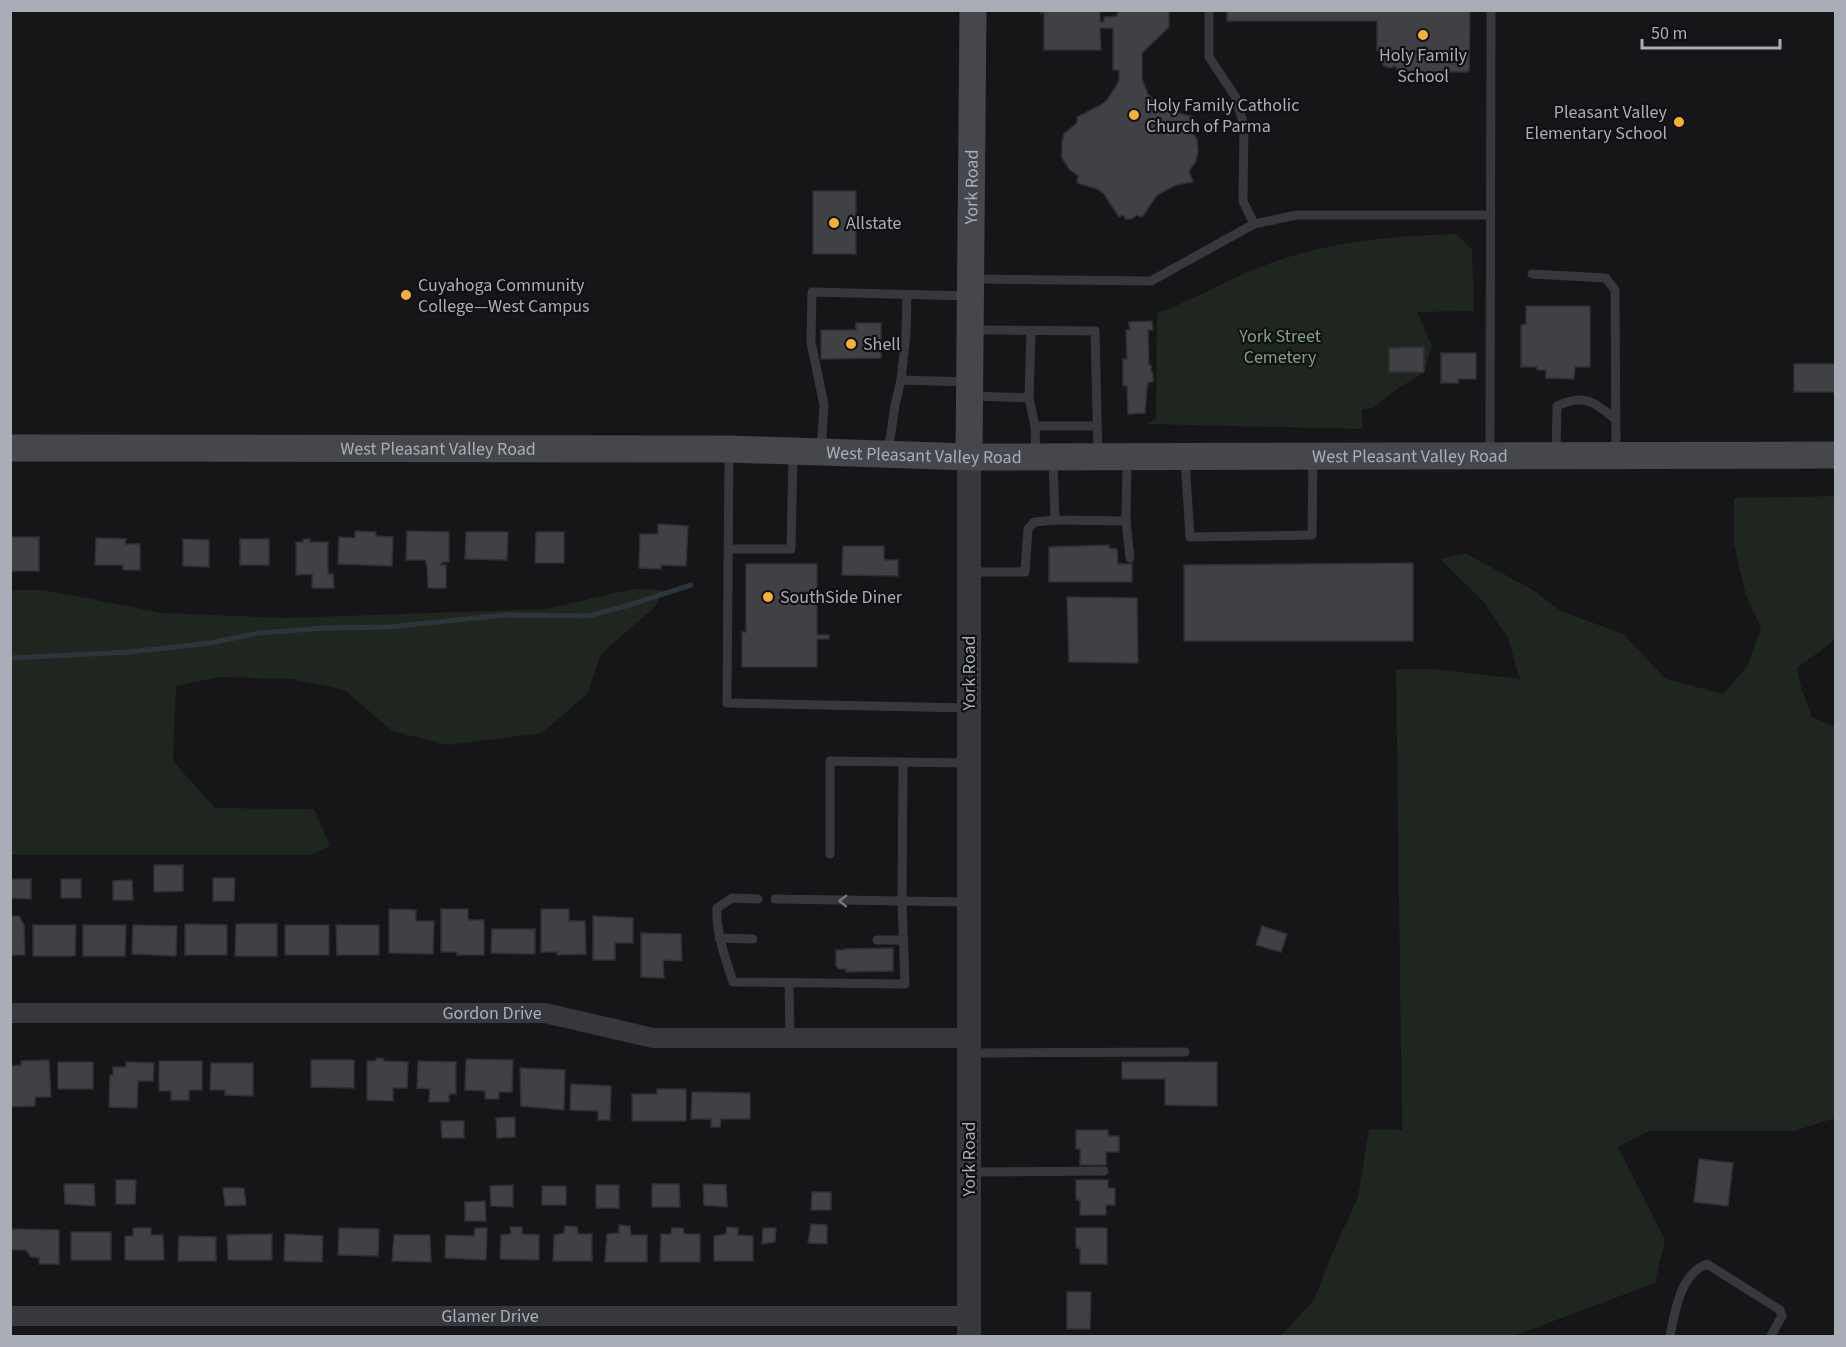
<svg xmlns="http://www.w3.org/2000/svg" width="1846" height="1347" viewBox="0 0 1846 1347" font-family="'Source Sans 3',sans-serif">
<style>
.green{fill:#1e261f}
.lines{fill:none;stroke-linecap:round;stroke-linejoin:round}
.stream{stroke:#2c353c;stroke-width:5}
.building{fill:#404145;stroke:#303034;stroke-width:1.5}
.service{stroke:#37383d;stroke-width:9}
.minor{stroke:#37383d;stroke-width:20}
.tertiary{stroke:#37383d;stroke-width:24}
.secondary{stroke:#45474d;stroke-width:27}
.oneway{stroke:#757881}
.poi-dot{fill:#f2b134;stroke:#111113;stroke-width:2}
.labels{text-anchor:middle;stroke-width:4.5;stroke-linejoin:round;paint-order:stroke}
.poi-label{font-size:18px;fill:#a8adb8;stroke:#111113;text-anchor:start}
.street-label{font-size:18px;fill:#a8adb8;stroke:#111113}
.park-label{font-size:18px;fill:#7fa381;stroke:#111113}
</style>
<rect width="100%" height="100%" fill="#161618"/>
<g class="green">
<path d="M1456,234L1472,250L1474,311L1417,312L1432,346L1424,372L1391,393L1373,408L1362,409V429L1148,424L1156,418L1157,313C1192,301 1224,281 1258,268C1321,242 1389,236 1456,234Z"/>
<polygon points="1835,496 1835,637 1831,643 1797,668 1801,687 1812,717 1835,727 1835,1118 1794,1131 1649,1131 1618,1147 1665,1240 1655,1283 1513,1336 1281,1336 1314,1300 1332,1254 1358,1197 1369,1129 1402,1130 1396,669 1431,669 1520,679 1508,638 1483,601 1440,559 1465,553 1533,590 1561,611 1623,634 1666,679 1723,694 1748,665 1761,628 1746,595 1734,544 1734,498"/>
<polygon points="633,589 662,590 655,607 601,654 587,694 542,733 448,745 392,731 345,690 292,679 220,677 176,686 173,761 215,808 314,809 330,846 311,855 11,855 11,590 43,590 163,613 285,618 546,609"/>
</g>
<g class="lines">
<polyline class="stream" points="10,658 130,652 210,643 259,633 325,628 389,627 505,615 588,616 626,606 691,585"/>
</g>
<g class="building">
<polygon points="1040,10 1100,10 1100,22 1104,22 1104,17 1117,16 1117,14 1120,10 1169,10 1169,27 1142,53 1142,79 1148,94 1158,104 1170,111 1194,117 1190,129 1197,139 1198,152 1196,161 1189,171 1193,182 1176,185 1157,195 1142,217 1137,215 1131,219 1126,219 1123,215 1119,217 1104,194 1097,189 1077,183 1078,176 1069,169 1062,158 1062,142 1064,134 1077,123 1077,117 1101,105 1108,99 1119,81 1119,70 1113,70 1113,28 1100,28 1101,50 1044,50 1044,13 1040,13"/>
<polygon points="1227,10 1470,10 1469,72 1400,72 1395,66 1390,68 1384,66 1380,60 1383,54 1377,50 1377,21 1227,21"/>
<rect x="813" y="191" width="43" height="63"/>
<polygon points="1526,306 1590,306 1590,367 1575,367 1574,379 1546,378 1546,370 1537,370 1537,367 1521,367 1521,325 1526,324"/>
<polygon points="1152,321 1153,330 1148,330 1149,365 1151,365 1151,372 1153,372 1153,382 1148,382 1148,386 1147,386 1145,413 1128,414 1127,386 1123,386 1123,359 1127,359 1126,330 1130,330 1129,322"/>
<polygon points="856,323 881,323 881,358 821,359 821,330 856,330"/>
<polygon points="1424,347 1424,372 1389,372 1389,348"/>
<polygon points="1441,353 1476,353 1476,379 1458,379 1458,383 1441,383"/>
<rect x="1794" y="364" width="42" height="28"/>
<polygon points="658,524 688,526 686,566 661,565 661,569 639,568 640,534 658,534"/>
<polygon points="355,531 376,532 376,536 393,537 392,566 338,564 339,537 355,538"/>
<polygon points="407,531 449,532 449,562 443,562 440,565 446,565 446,588 428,588 427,566 425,560 406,560"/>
<polygon points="466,532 508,532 507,560 465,559"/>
<polygon points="536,532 564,532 564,563 535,563"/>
<rect x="10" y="537" width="29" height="34"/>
<polygon points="96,538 126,539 125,544 140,544 140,570 123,570 123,565 95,565"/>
<polygon points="183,539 209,540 209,567 183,566"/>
<rect x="240" y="539" width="29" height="26"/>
<polygon points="303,539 310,539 310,542 328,542 328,574 333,574 334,588 312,588 312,574 296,575 296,542 303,542"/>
<polygon points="1109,545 1109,548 1117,549 1118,564 1132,564 1132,582 1049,582 1049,547"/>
<polygon points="843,546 884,546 884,560 898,560 898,576 842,575"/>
<polygon points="1413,563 1413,641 1184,641 1184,565"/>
<polygon points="746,564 817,564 817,635 829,635 829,639 817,639 817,667 742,667 742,632 746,632"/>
<polygon points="1067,597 1137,598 1138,663 1069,662"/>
<polygon points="154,865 183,865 183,891 154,892"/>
<polygon points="213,878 235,878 234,901 213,901"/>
<polygon points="11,879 31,879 31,899 11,898"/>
<rect x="61" y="879" width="20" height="19"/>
<polygon points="132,880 133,900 113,900 113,881"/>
<polygon points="389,909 416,910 416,921 434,921 433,954 389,953"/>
<polygon points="441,909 468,909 468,920 484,920 484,955 457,955 457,952 441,952"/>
<polygon points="541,909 569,909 569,921 585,921 586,954 557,955 557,952 541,952"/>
<polygon points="10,916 19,916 24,925 25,955 10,955"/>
<polygon points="593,916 633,918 633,943 615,943 615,960 593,960"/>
<polygon points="185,924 227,925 227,955 185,955"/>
<polygon points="236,924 277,924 277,956 235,956"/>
<polygon points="33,925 76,925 75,956 33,956"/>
<polygon points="83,925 126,925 125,956 83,956"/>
<polygon points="133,925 177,926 176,956 132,954"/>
<rect x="285" y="925" width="44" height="30"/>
<polygon points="336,925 379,925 379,955 337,955"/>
<polygon points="1262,926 1287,934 1281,952 1256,945"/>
<polygon points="492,929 535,929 535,954 491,953"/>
<polygon points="641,933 681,934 682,961 663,960 664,978 641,977"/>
<polygon points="893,948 893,971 846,972 846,969 839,969 836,966 836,950 845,950 845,949"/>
<polygon points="376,1058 384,1059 383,1061 408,1062 407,1088 393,1088 393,1101 367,1100 367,1061 376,1061"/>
<polygon points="466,1059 513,1060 512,1092 499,1092 499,1099 485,1099 485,1091 465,1090"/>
<polygon points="49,1060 51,1097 35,1097 35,1106 10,1107 10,1066 21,1065 21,1061"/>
<polygon points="311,1060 354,1060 354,1088 311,1087"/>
<polygon points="159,1061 202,1061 202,1090 189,1090 189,1100 171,1100 171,1091 159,1091"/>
<polygon points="418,1061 456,1062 456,1094 449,1094 449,1102 429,1102 430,1089 417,1088"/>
<rect x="58" y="1062" width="35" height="27"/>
<polygon points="126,1062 154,1063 153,1081 138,1081 137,1108 109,1107 110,1075 113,1075 113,1067 126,1067"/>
<polygon points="1122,1062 1217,1062 1217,1106 1165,1105 1165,1079 1122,1079"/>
<polygon points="211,1063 253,1063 253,1096 225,1095 225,1090 210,1090"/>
<polygon points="520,1068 565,1070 564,1110 521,1106"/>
<polygon points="571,1084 611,1086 610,1120 598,1120 598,1111 570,1110"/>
<polygon points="657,1089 686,1089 686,1121 632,1121 632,1094 657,1094"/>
<polygon points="692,1092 750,1093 750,1119 721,1119 720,1127 711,1127 711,1119 691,1119"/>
<polygon points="515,1117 515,1137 497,1138 496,1118"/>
<polygon points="441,1121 464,1121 464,1138 442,1138"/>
<polygon points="1076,1130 1108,1130 1108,1136 1119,1136 1119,1152 1106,1152 1106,1165 1080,1165 1080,1149 1076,1149"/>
<polygon points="1699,1159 1733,1163 1728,1206 1694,1202"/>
<polygon points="116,1180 136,1180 135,1204 116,1204"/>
<polygon points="1076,1180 1108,1180 1108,1188 1115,1188 1115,1205 1106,1205 1106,1215 1080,1215 1080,1200 1076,1200"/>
<polygon points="64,1184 94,1184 95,1206 65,1204"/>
<polygon points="652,1184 679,1184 680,1207 652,1207"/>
<polygon points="703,1184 726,1185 727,1207 704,1205"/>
<polygon points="513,1185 513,1207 491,1206 490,1186"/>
<rect x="596" y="1185" width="23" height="23"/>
<rect x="542" y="1186" width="24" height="19"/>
<polygon points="223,1188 244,1188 246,1205 225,1206"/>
<polygon points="812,1192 831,1192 831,1210 811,1210"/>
<polygon points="485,1201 486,1221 465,1221 465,1202"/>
<polygon points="811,1224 827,1225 827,1244 808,1243"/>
<polygon points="619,1225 630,1226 631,1235 647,1235 647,1262 605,1262 607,1234 619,1233"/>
<polygon points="565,1226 577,1227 578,1234 592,1234 592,1261 553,1261 554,1235 564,1233"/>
<polygon points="510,1227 522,1227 522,1234 539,1235 539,1260 500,1259 501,1235 511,1234"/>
<polygon points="727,1227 738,1228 738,1235 753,1236 753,1261 714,1261 714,1236 726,1234"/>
<polygon points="133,1228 151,1228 151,1235 163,1235 164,1260 125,1260 125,1236 133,1236"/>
<polygon points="339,1228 379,1229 378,1256 338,1255"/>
<polygon points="475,1228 487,1228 486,1260 445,1258 446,1235 474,1236"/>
<polygon points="672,1228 683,1228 684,1234 700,1234 700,1262 660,1262 661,1234 671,1234"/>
<polygon points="763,1228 776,1228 775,1242 762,1244"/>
<polygon points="1076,1228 1107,1228 1107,1264 1080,1264 1080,1248 1076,1248"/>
<polygon points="10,1229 59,1230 59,1264 39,1264 39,1258 31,1257 26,1250 10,1250"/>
<rect x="71" y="1232" width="40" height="28"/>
<polygon points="272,1234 272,1260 228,1260 227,1235"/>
<polygon points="285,1234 323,1236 322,1262 284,1261"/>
<polygon points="394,1235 430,1235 431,1262 392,1261"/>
<polygon points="179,1236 216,1237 216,1261 178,1261"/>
<polygon points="1067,1292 1091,1292 1090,1329 1067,1329"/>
</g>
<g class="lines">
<g class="service">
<polyline points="1209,10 1209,57 1235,96 1244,125 1243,201 1254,224"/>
<polyline points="1532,274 1606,278 1615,290 1616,452"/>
<polyline points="973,279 1151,281 1254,224 1297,215 1491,215"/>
<polyline points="973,330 1095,331 1098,456"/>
<polyline points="901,380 968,382"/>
<polyline points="972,396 1029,398 1031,331"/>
<polyline points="1029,398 1035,426 1036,455"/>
<polyline points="1035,426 1097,426"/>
<polyline points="821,450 824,405 811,342 812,292 969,296"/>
<polyline points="729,452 727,703 969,708"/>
<polyline points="888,453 895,405 901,380 906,334 907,295"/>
<polyline points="1490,453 1491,10"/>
<path d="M1556,453L1557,406C1583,393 1595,402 1615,419"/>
<polyline points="1185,459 1190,537 1312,535 1313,458"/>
<polyline points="1053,460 1055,520 1126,521 1127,459"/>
<polyline points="1126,521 1130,558"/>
<polyline points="729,549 791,549 793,455"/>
<polyline points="969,572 1025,572 1028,529 1034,522 1055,520"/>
<polyline points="830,854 830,761 967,763"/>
<path d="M758,899L732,898L717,908C716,934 725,957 733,982L905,984L902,902L903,762"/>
<polyline points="775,899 967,902"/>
<polyline points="719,938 753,939"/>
<polyline points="877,940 903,940"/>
<polyline points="789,983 790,1038"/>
<polyline points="969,1053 1185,1052"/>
<polyline points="969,1172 1104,1171"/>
<path d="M1670,1336C1675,1311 1680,1274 1707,1264L1780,1310L1782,1316L1771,1336"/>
</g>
<g class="minor">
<path id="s1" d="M10,1013H545L653,1038H969"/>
<path id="s2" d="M10,1316H969"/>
</g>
<polyline class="tertiary" points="969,457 969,1336"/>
<g class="secondary">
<path id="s3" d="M10,448L729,449L969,457L1836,455"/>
<path id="s4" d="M969,457L973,10"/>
</g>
</g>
<defs><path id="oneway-chevron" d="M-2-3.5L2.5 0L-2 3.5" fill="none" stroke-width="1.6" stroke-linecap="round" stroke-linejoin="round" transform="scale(1.5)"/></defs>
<use class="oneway" href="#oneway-chevron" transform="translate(843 901) rotate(-179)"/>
<g class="poi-dot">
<circle cx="1423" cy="35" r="6"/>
<circle cx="1134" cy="115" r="6"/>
<circle cx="1679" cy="122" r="6"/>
<circle cx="834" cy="223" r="6"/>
<circle cx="406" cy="295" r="6"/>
<circle cx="851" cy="344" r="6"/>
<circle cx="768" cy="597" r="6"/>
</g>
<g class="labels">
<g class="poi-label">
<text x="1423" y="61" text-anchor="middle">Holy Family<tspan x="1423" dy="21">School</tspan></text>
<text x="1146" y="111">Holy Family Catholic<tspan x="1146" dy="21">Church of Parma</tspan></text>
<text x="1667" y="118" text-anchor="end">Pleasant Valley<tspan x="1667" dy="21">Elementary School</tspan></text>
<text x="846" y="229">Allstate</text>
<text x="418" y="291">Cuyahoga Community<tspan x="418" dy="21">College—West Campus</tspan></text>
<text x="863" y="350">Shell</text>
<text x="780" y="603">SouthSide Diner</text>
</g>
<g class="street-label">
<text dy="6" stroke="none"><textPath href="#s4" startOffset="270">York Road</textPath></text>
<text dy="6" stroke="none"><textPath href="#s3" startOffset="428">West Pleasant Valley Road</textPath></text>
<text dy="6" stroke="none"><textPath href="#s3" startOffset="914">West Pleasant Valley Road</textPath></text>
<text dy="6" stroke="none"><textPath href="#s3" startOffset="1400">West Pleasant Valley Road</textPath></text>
<text transform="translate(969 673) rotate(-90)" y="6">York Road</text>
<text dy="6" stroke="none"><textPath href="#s1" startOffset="482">Gordon Drive</textPath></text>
<text transform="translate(969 1159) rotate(-90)" y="6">York Road</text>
<text dy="6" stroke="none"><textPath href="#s2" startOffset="480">Glamer Drive</textPath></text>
</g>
<g class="park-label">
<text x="1280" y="342">York Street<tspan x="1280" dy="21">Cemetery</tspan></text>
</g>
</g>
<rect width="1846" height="1347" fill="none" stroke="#a8adb8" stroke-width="24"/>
<path d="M1642 39v9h138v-9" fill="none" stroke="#a8adb8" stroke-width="3"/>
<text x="1651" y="39" font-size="18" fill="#a8adb8" stroke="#111113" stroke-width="4.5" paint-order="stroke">50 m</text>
</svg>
